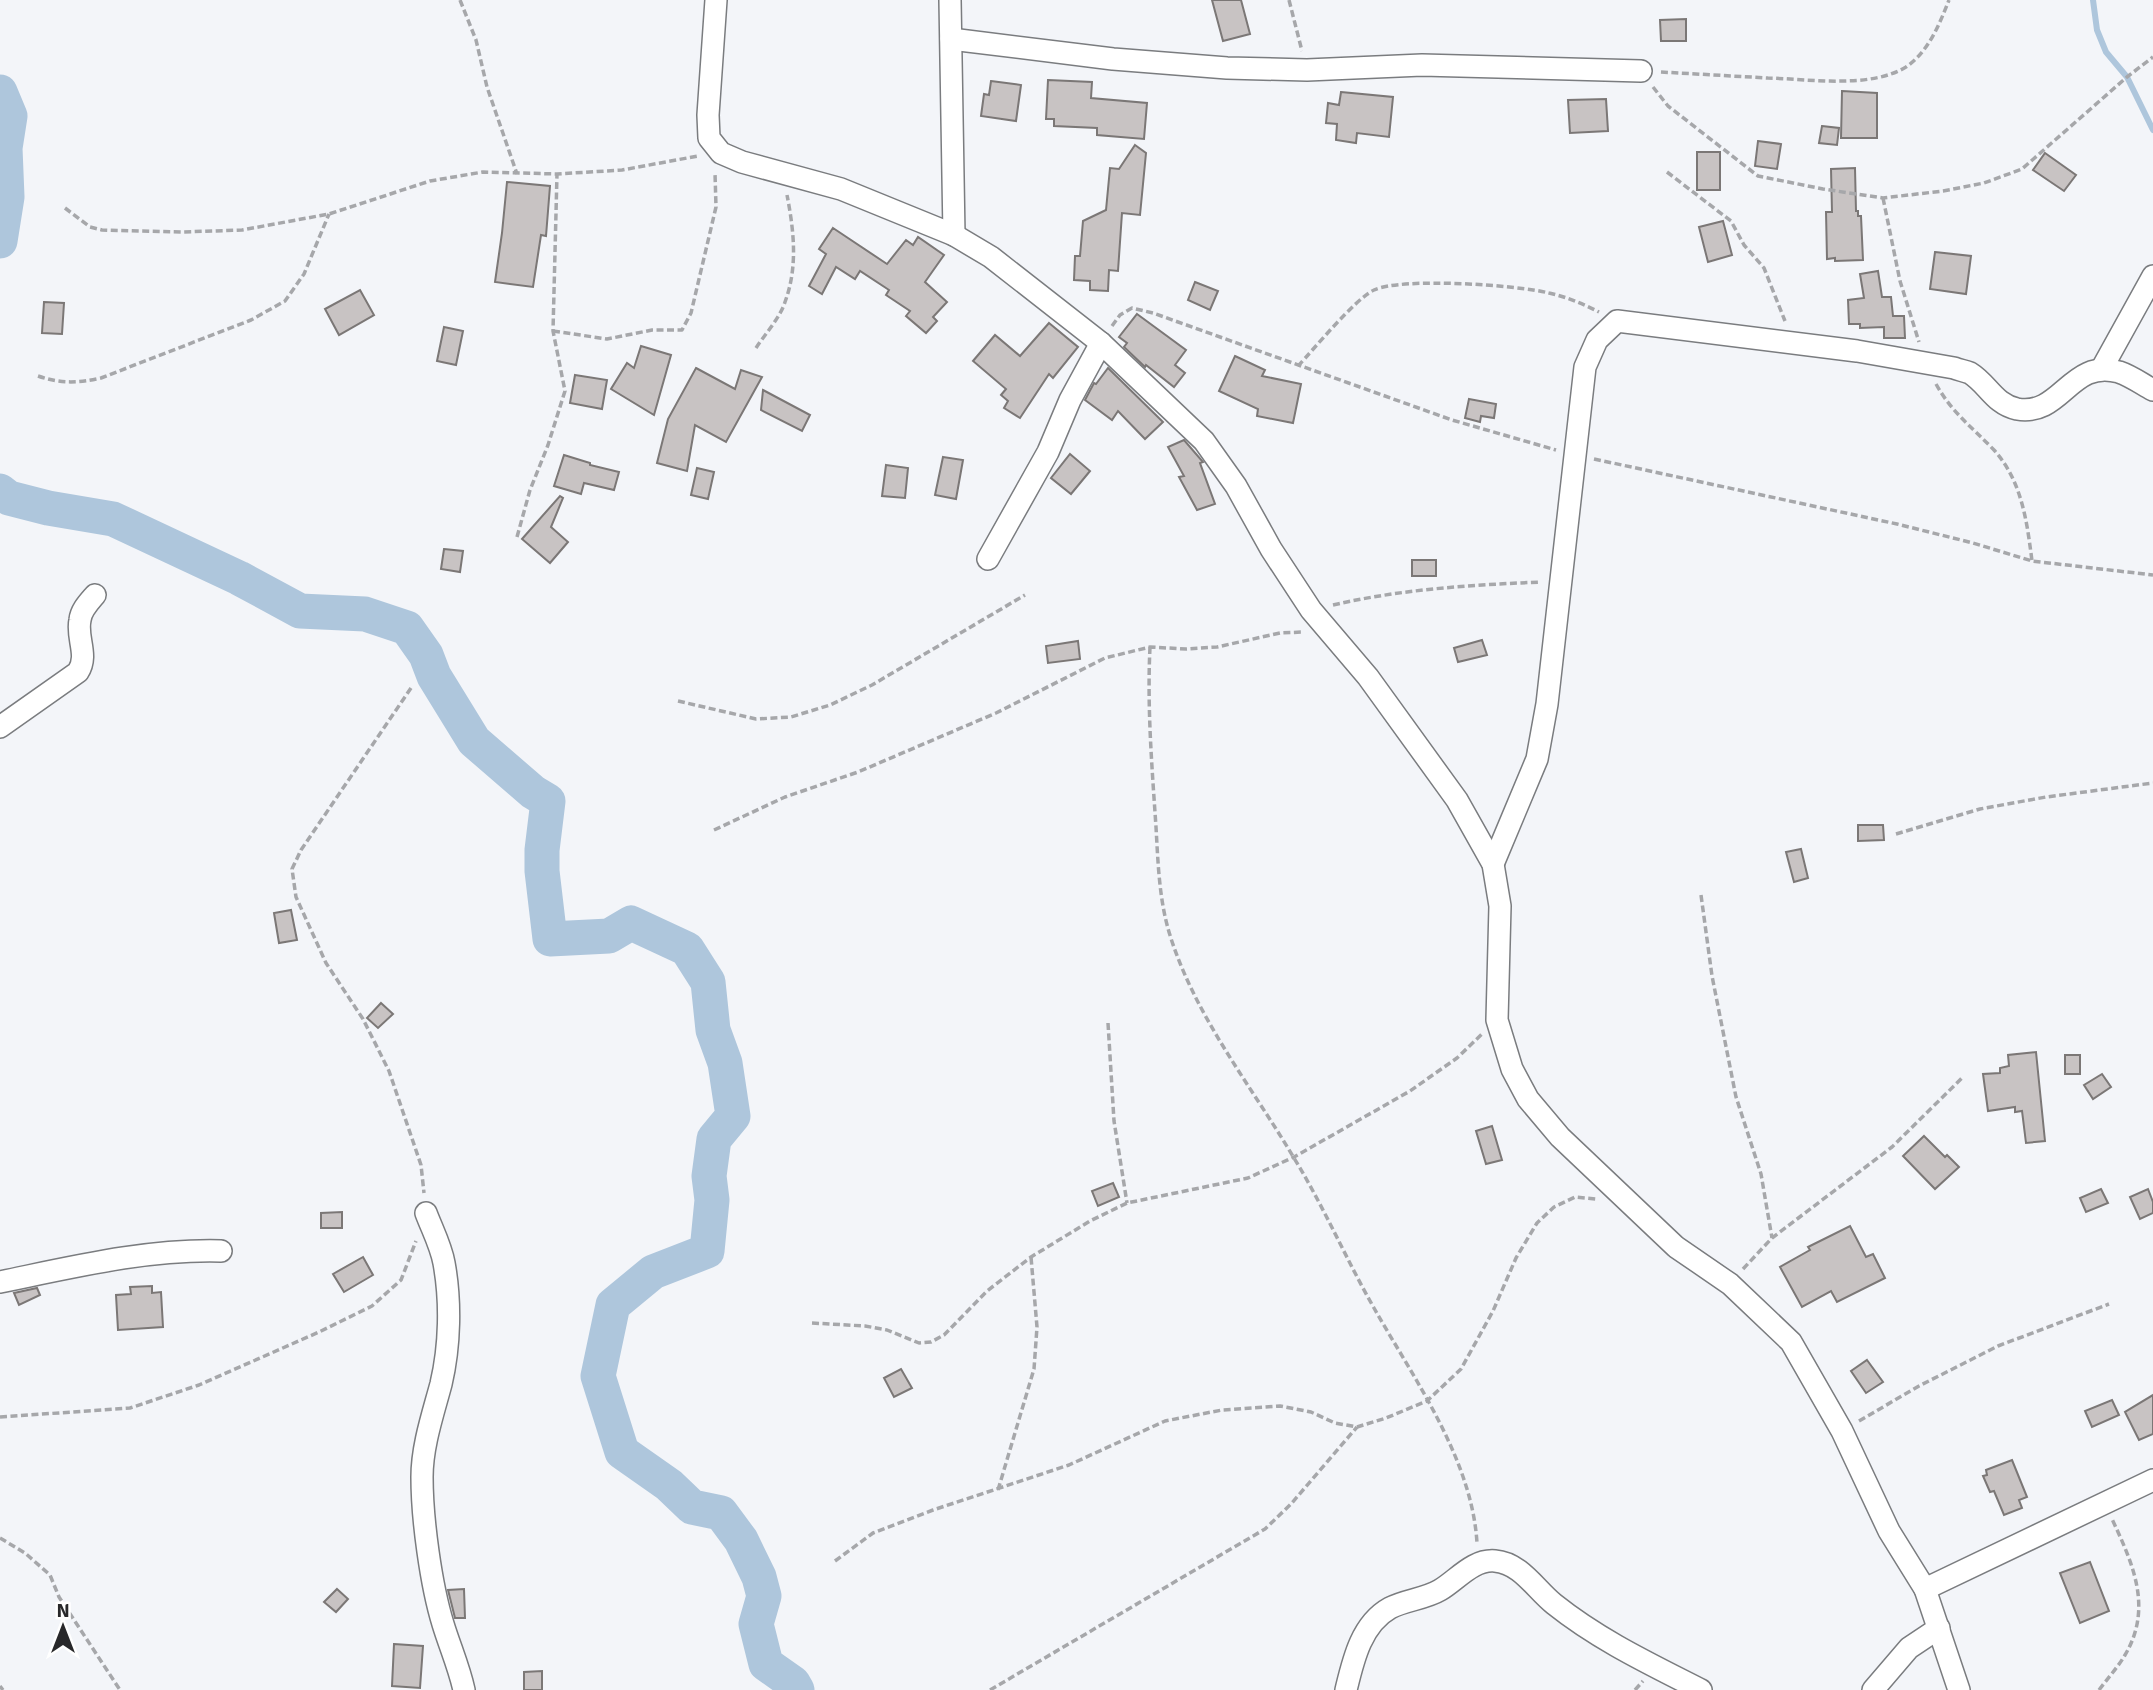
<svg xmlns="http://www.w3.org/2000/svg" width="2153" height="1690" viewBox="0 0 2153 1690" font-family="Signika,sans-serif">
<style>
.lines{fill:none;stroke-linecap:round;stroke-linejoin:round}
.stream{stroke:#aec6dc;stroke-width:6}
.river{stroke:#aec6dc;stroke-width:35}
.building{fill:#c8c3c3;stroke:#7b7776;stroke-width:2}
.minor-casing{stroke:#7a7c7f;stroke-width:24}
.path{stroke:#a6a7aa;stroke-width:3.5;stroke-dasharray:7 3.5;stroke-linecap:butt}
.minor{stroke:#fff;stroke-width:21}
</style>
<rect width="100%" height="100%" fill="#f3f5f9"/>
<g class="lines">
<polyline class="stream" points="2093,0 2097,30 2106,52 2127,77 2153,130"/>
<g class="river">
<polyline points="0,92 10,116 5,148 7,197 0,241"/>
<polyline points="0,491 9,498 48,508 113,519 239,578 300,611 365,614 407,628 426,655 434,676 474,741 533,792 548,801 542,850 542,871 550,939 609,936 631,923 687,949 708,982 713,1030 725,1063 733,1116 714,1139 709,1176 712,1200 707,1251 653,1272 613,1305 598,1376 622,1452 669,1485 692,1507 721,1513 741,1540 759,1577 764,1596 756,1624 766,1664 793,1683 797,1690"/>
</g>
</g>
<g class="building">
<polygon points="1212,0 1241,0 1250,34 1223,41"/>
<polygon points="1686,19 1686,41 1661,41 1660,20"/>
<polygon points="1048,80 1092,82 1091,98 1147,103 1144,139 1097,135 1097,128 1054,126 1054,119 1046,119"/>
<polygon points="991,81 1021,85 1016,121 981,116 984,94 989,95"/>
<polygon points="1842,91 1877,93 1877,138 1841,138"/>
<polygon points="1341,92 1393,97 1389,137 1357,133 1356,143 1336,140 1337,124 1326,123 1328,103 1339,105"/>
<polygon points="1606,99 1608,131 1570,133 1568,100"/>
<polygon points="1822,126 1839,128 1837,145 1819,143"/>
<polygon points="1758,141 1781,144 1777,169 1755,166"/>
<polygon points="1135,145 1146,153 1140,215 1122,213 1118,271 1109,270 1108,291 1090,290 1090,281 1074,280 1075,256 1080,256 1083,221 1106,210 1110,168 1119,169"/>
<rect x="1697" y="152" width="23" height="38"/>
<polygon points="2045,153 2076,175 2064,191 2033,170"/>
<polygon points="1855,168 1856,211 1858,211 1858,216 1861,216 1863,260 1835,261 1835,258 1827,259 1826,212 1832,212 1831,169"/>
<polygon points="507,182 550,186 546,236 541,235 533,287 495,282 502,233"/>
<polygon points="1723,221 1732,255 1708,262 1699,227"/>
<polygon points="833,228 887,264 906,240 913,245 918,237 944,255 925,282 947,302 933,317 937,321 926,333 906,316 910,311 886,295 889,290 860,271 855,279 836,267 822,294 809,286 826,254 819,249"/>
<polygon points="1935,252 1971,256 1966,294 1930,289"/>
<polygon points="1878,271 1882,297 1891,297 1893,316 1904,316 1905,338 1884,338 1884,327 1860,328 1860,324 1849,324 1848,300 1864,298 1860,274"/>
<polygon points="1195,282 1218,291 1210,310 1188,300"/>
<polygon points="360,290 374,315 339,335 325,309"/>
<polygon points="44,302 64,303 62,334 42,333"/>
<polygon points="1137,314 1186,350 1175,365 1185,373 1174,387 1146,365 1145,367 1124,347 1127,343 1119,337"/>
<polygon points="1049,323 1078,347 1053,378 1049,374 1020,418 1004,408 1008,401 1001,395 1006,389 973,361 995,335 1020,356"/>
<polygon points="444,327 463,331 456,365 437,361"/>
<polygon points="641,346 671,355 654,415 611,389 627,363 634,368"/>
<polygon points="1235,356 1265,370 1262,376 1301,384 1293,423 1257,416 1258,409 1219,391"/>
<polygon points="696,368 735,389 741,370 762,377 726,442 695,425 687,471 657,463 668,419"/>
<polygon points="1108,368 1163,422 1145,439 1118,411 1112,420 1085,400 1094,383 1096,384"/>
<polygon points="575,375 607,380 602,409 570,403"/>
<polygon points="763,390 810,415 802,431 761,410"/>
<polygon points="1469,399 1496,404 1494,418 1481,416 1480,422 1465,418"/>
<polygon points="1184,440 1203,462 1200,463 1215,504 1197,510 1179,477 1184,476 1168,447"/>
<polygon points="1070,454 1090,471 1071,494 1051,478"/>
<polygon points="564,455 590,463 590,465 619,472 614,490 584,483 581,494 554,486"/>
<polygon points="943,457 963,460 956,499 935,495"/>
<polygon points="886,465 908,468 905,498 882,496"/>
<polygon points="697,468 714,472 708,499 691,495"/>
<polygon points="560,496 563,498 551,527 568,542 550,563 522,539"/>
<polygon points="444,549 463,551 460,572 441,569"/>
<rect x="1412" y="560" width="24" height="16"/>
<polygon points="1482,640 1487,655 1458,662 1454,648"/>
<polygon points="1078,641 1080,659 1048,663 1046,646"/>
<polygon points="1858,825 1883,825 1884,840 1858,841"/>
<polygon points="1801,849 1808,878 1794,882 1786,852"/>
<polygon points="291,910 297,940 279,943 274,913"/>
<polygon points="381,1003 393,1014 378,1028 367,1018"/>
<polygon points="2036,1052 2045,1141 2026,1143 2022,1111 2015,1112 2015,1107 1988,1111 1983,1074 2000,1073 2000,1068 2009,1066 2008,1055"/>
<rect x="2065" y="1055" width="15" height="19"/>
<polygon points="2102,1074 2111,1087 2093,1099 2084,1085"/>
<polygon points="1492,1126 1502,1160 1486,1164 1476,1131"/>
<polygon points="1924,1136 1945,1157 1947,1155 1959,1167 1935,1189 1903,1156"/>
<polygon points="1113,1183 1119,1197 1098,1206 1092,1191"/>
<polygon points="2101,1189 2108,1203 2086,1212 2080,1198"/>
<polygon points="2148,1189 2153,1202 2153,1213 2140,1219 2130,1197"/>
<polygon points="342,1212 342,1228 321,1228 321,1213"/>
<polygon points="1850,1226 1866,1257 1873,1254 1885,1278 1837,1302 1831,1291 1802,1307 1780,1267 1810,1250 1808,1247"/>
<polygon points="363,1257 373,1275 344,1292 333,1274"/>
<polygon points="152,1286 152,1293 161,1292 163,1327 118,1330 116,1295 131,1294 130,1287"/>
<polygon points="37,1288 40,1295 19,1305 14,1293"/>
<polygon points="1867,1360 1883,1382 1866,1393 1851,1371"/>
<polygon points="901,1369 912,1388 894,1397 884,1378"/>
<polygon points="2153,1395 2153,1434 2139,1440 2125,1412"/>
<polygon points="2112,1400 2119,1415 2092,1427 2085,1411"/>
<polygon points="2012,1460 2027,1497 2019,1500 2022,1508 2004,1515 1994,1491 1990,1492 1983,1476 1987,1475 1986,1470"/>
<polygon points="2090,1562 2109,1611 2080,1623 2060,1573"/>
<polygon points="337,1589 348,1599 336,1612 324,1602"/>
<polygon points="464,1589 465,1618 455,1618 448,1590"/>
<polygon points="394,1644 423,1646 420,1688 392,1686"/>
<polygon points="542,1671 542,1690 524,1690 524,1672"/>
</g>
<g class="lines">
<g class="minor-casing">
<g id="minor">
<polyline points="716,0 708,115 709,138 721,153 742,162 841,189 954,235 991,257 1101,343 1204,441 1236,486 1271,549 1311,610 1368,677 1457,800 1493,864 1500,906 1497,1020 1512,1069 1528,1099 1560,1137 1676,1247 1730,1284 1791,1342 1842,1431 1889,1531 1925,1589 1959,1690"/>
<polyline points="950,0 954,235"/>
<polyline points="951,39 1113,59 1227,68 1307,70 1422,65 1641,71"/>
<polyline points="2101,370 2153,276"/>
<polyline points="988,559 1048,452 1070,400 1101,343"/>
<path d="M0,727L78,672C89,655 76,638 80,620C81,610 89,602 95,595"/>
<path d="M1493,864L1537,759L1547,704L1585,367L1597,340L1617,321L1857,351L1954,368C1959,370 1965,371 1970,373C1988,384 1994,404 2017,409C2062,417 2070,358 2119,372C2131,376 2142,384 2153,390"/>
<path d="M426,1213C432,1229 441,1246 444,1263C451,1301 450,1346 441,1384C433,1414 422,1446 422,1477C422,1519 431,1585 443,1624C450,1647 459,1667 464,1690"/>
<path d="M0,1282C73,1267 147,1249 221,1251"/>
<polyline points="1925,1589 2153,1480"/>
<path d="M1346,1690C1353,1661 1361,1624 1390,1608C1405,1600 1425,1599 1440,1590C1457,1580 1473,1559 1495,1561C1521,1563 1536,1590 1554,1604C1599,1640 1650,1664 1701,1690"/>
<polyline points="1873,1690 1909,1648 1939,1628"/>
</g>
</g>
<g class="path">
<polyline points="460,0 476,40 487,87 517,174"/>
<polyline points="1289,0 1302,51"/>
<path d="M1661,72C1696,74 1732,76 1768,78C1809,79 1870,89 1906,67C1929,51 1939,25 1949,0"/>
<polyline points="1653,87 1668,106 1758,176 1823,189 1883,198 1943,191 1984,183 2022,169 2127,77 2153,57"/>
<polyline points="1667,172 1731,221 1744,245 1764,268 1785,321"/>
<polyline points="1883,198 1900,281 1919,342"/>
<polyline points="65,208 90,227 102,230 182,232 242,230 329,214 430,181 483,172 557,174 622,170 698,156"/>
<polyline points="1112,326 1120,315 1132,308 1153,313 1452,420 1556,450"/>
<polyline points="553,331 607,339 652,330 682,330 691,313 716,207 715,173"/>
<path d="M756,348C765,334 780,318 785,302C798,267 794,231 787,195"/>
<path d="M1298,366C1314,349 1355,299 1374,290C1402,277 1517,285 1549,293C1567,297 1583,304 1599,312"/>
<path d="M38,376C61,384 78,383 101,378L251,320L285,301L304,274L329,214"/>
<path d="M1936,384C1952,413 1972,427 1994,450C2022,481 2027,522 2032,561"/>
<polyline points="1594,459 1897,524 1973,543 2032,561 2153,575"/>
<polyline points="517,537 530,490 548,445 565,391 553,331 557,174"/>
<path d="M1333,605C1402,589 1471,585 1541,582"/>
<path d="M1150,647C1147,708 1152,767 1156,827C1158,862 1159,898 1169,932C1194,1015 1250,1084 1294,1158C1324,1207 1346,1259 1374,1308C1414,1379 1472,1459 1477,1543"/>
<polyline points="411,688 301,850 292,869 296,897 326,963 363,1019 389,1071 421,1165 424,1193"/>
<polyline points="678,701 756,719 791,717 830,705 872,685 1025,595"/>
<polyline points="714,830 785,797 858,772 996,713 1105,658 1150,647 1186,649 1217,647 1280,633 1303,632"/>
<polyline points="1896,834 1980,809 2046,797 2153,783"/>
<polyline points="1701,895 1712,976 1736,1097 1761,1174 1772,1238"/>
<polyline points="1108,1023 1114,1121 1127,1203"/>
<polyline points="1743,1269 1772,1238 1892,1147 1962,1078"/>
<polyline points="812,1323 865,1326 887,1330 919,1343 931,1342 944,1335 987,1291 1031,1257 1090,1221 1127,1203 1248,1178 1294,1157 1410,1091 1457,1058 1482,1034"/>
<polyline points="0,1417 130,1408 199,1385 319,1332 372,1306 401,1280 416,1241"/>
<polyline points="1859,1421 1919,1386 1998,1346 2109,1304"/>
<polyline points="998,1490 1034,1369 1037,1327 1031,1257"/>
<polyline points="0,1538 25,1553 50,1575 59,1597 120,1690"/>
<polyline points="835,1561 873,1533 933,1510 1069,1465 1165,1421 1222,1410 1280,1406 1311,1412 1335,1423 1357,1427 1386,1418 1427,1401 1461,1369 1493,1311 1516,1258 1537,1223 1554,1207 1575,1197 1596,1199"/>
<polyline points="0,1686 3,1690"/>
<polyline points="990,1690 1265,1529 1291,1504 1357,1427"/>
<polyline points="1635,1690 1643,1681"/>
<path d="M2099,1690C2108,1678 2118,1667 2125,1655C2153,1608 2133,1564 2112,1519"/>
</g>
<use href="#minor" class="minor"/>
</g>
<g transform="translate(63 1627)" stroke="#ffffff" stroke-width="5" paint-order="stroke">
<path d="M0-5L12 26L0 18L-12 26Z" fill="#28282a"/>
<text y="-10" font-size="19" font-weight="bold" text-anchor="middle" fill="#28282a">N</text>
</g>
</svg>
